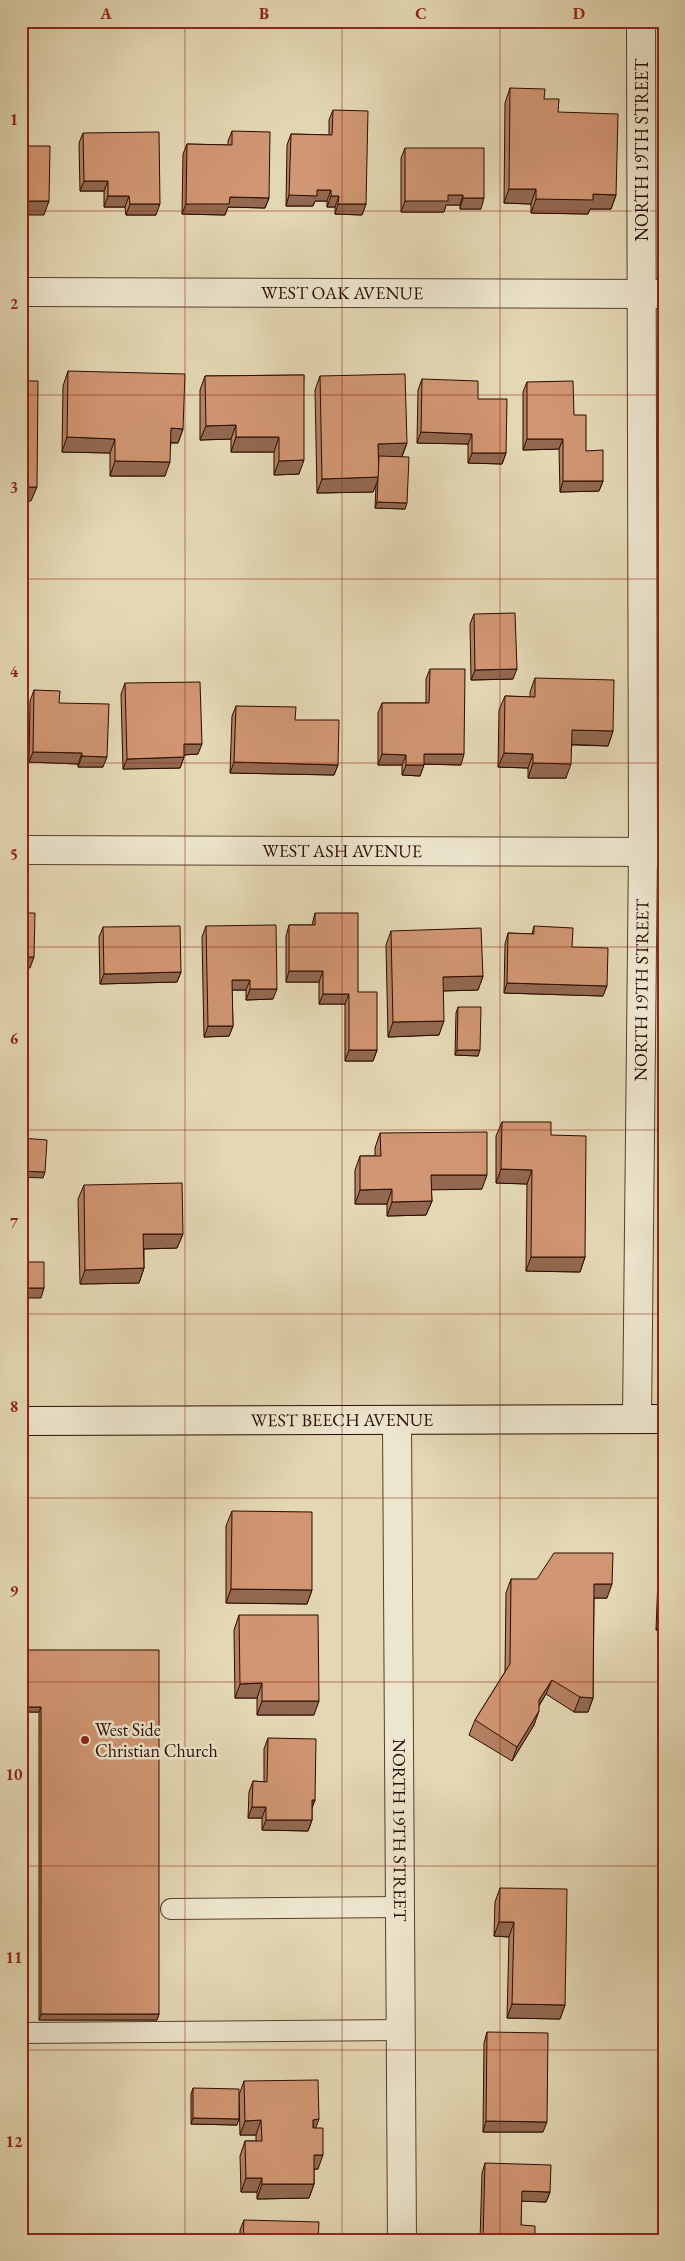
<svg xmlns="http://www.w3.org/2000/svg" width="685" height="2261" viewBox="0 0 685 2261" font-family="'EB Garamond',serif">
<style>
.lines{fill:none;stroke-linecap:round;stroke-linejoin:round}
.lane-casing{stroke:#583e2d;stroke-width:22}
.street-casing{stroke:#583e2d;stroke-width:30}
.secondary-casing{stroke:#2a0b00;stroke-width:30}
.lane{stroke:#ede6ce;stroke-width:20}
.street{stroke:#ede6ce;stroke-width:28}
.secondary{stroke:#ede6ce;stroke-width:28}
.wall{fill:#b48163;stroke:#2a0b00}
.shaded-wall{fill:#926950;stroke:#2a0b00}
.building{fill:#d19673;stroke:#2a0b00}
.grid{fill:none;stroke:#8f2418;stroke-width:1;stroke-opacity:0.55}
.poi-dot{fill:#8f2418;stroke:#ede6ce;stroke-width:2}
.labels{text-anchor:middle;stroke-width:5;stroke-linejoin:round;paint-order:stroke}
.street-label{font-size:18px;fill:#2a0b00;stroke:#ede6ce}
.poi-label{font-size:18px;fill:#2a0b00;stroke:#ede6ce;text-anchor:start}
.neatline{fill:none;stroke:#8f2418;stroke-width:2}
.grid-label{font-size:16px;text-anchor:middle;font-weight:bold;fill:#8f2418}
</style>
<rect width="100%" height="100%" fill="#e4d8b4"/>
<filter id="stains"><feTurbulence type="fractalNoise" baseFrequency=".004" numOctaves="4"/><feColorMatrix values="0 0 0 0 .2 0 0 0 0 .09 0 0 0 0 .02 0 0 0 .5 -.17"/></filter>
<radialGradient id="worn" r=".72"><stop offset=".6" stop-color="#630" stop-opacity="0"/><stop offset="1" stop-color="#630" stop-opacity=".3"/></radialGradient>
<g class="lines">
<g class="lane-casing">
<g id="lane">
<polyline points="171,1909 400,1907"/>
<polyline points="21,2033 401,2030"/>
</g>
</g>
<g class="street-casing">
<g id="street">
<path id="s1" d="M21,292L664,294"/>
<path id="s2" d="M21,850L664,852"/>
<path id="s3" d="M637,1419L643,852L641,21"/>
<path id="s4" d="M397,1421L402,2240"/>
</g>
</g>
<g class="secondary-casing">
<g id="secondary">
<path id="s5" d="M21,1421L664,1419"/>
</g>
</g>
<use href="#lane" class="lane"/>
<use href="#street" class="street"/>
<use href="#secondary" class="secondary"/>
</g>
<g class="wall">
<polygon points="510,88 544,99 558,112 616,195 611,209 590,209 588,214 531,213 531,204 504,203 505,103"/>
<polygon points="333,110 366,204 362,215 335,214 335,207 327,207 327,201 315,201 313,206 286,206 287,145 291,134 329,135 329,120"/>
<polygon points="232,131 269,198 265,208 228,207 225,215 182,214 183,154 187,144 228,145 228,141"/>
<polygon points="83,133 156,215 126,215 125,207 104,207 104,191 80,191 79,143"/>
<polygon points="405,148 481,209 460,209 460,205 446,205 444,212 401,212 401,158"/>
<polygon points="68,371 183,429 178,443 171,443 165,476 110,476 110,453 62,452 63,386"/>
<polygon points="304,375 299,474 274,475 274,452 231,452 231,439 200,440 200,390 205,376"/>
<polygon points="320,376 407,443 402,457 405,509 375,508 376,485 373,492 317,493 315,390"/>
<polygon points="422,379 478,399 506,453 502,464 468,463 468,444 417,443 418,390"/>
<polygon points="527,382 574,415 586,451 603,481 599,491 560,492 559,449 523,450 523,392"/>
<polygon points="474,614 513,679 471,680 470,624"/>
<polygon points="430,669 461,765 424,764 420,776 402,775 402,765 378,765 378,713 382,703 426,703 426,679"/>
<polygon points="535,678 613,731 608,746 572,745 566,778 528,778 528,768 498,767 499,710 505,696 530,697 530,692"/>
<polygon points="125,683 198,754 184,755 184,757 180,768 123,769 121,694"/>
<polygon points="34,690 59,703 103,767 78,767 78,764 29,762 30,701"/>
<polygon points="236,706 295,720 338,765 334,775 230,773 232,716"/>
<polygon points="315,913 358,992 377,1050 373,1061 345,1061 345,1004 319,1004 319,982 286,982 286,936 289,925 312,925"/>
<polygon points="206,926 273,999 246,1000 246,990 232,990 233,1026 229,1036 204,1037 202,937"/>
<polygon points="534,926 603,996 504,993 505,944 508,933 532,934"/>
<polygon points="103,927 181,972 177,982 100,984 99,937"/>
<polygon points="391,931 483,976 478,990 443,991 439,1035 388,1037 386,945"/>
<polygon points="458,1007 478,1056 455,1055 456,1013"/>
<polygon points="502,1122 551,1135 585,1257 580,1272 526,1271 527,1184 496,1183 496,1136"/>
<polygon points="380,1133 482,1189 431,1189 432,1201 426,1215 387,1216 387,1204 355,1204 355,1170 360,1156 375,1156 375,1148"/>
<polygon points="84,1185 183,1234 177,1248 144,1249 144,1268 139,1283 80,1284 78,1199"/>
<polygon points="232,1511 312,1590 307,1604 226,1603 226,1526"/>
<polygon points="663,1564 664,1631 656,1630 658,1578"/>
<polygon points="511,1579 607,1598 594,1598 593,1698 588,1712 574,1712 546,1694 539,1706 534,1725 512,1761 469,1735 475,1720 505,1672 506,1593"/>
<polygon points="239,1615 314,1715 257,1715 257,1698 235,1698 234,1630"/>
<polygon points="21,1650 159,2014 157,2020 39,2020 39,1712 21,1712"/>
<polygon points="268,1738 315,1800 312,1808 312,1820 308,1831 262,1830 262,1818 248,1818 249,1792 253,1781 264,1782 264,1749"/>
<polygon points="500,1888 565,2005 560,2019 507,2018 509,1937 494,1936 495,1902"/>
<polygon points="487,2032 543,2132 483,2132 484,2043"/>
<polygon points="244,2081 316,2128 318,2169 314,2169 314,2184 309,2198 257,2199 257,2192 241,2192 240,2156 245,2141 256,2141 256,2135 240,2135 239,2095"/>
<polygon points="193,2088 237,2125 191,2124 191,2094"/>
<polygon points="485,2163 550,2192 546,2202 521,2201 521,2225 535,2240 480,2240 482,2173"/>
<polygon points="244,2220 318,2240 240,2240 240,2230"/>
</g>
<g class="shaded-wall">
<polygon points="84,181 108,181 104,191 80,191"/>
<polygon points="509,189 536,189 531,204 504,203"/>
<polygon points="317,190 331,190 327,201 315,201 313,206 286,206 289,195"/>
<polygon points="593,194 616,195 611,209 590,209 588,214 531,213 536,199"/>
<polygon points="448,195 463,195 460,205 446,205 444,212 401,212 405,201"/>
<polygon points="108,196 129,196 125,207 104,207"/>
<polygon points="331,196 339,196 335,207 327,207"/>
<polygon points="230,197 269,198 265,208 228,207 225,215 182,214 186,204"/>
<polygon points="463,198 484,198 481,209 460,209"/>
<polygon points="21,201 49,201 44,215 21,215"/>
<polygon points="130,204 160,204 156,215 126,215"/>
<polygon points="338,204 366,204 362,215 335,214"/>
<polygon points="236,425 231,439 200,440 206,426"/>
<polygon points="171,428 183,429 178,443 166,442"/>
<polygon points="421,432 472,434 468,444 417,443"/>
<polygon points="67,437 115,439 110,453 62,452"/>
<polygon points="236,437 279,437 274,452 231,452"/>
<polygon points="527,439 563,439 559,449 523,450"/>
<polygon points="407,443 401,458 378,458 378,444"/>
<polygon points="472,453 506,453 502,464 468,463"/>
<polygon points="304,460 299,474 274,475 279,461"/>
<polygon points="115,461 170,462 165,476 110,476"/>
<polygon points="379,477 373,492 317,493 322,479"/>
<polygon points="563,481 603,481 599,491 560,492"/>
<polygon points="21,487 37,487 31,501 21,501"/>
<polygon points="377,502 407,503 405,509 375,508"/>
<polygon points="517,669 513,679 471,680 475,670"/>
<polygon points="572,730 613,731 608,746 567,744"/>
<polygon points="184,744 202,744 198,754 180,755"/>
<polygon points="33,752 82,753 78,764 29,762"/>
<polygon points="504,753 533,754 528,768 498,767"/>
<polygon points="382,754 406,755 402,765 378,765"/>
<polygon points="424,754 464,754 461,765 420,764"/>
<polygon points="82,756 107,757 103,767 78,767"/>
<polygon points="184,757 180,768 123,769 127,759"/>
<polygon points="234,762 338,765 334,775 230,773"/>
<polygon points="533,763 571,764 566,778 528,778"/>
<polygon points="406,765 424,765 420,776 402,775"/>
<polygon points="21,957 34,957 30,968 21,967"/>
<polygon points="289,971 323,971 319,982 286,982"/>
<polygon points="181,972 177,982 100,984 104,974"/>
<polygon points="483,976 478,990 438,991 443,977"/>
<polygon points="232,980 250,980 246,990 228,990"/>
<polygon points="507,983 607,986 603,996 504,993"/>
<polygon points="250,989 277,989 273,999 246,1000"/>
<polygon points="323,994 349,994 345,1004 319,1004"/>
<polygon points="444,1021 439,1035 388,1037 393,1022"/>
<polygon points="208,1026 233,1026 229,1036 204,1037"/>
<polygon points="349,1050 377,1050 373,1061 345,1061"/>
<polygon points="457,1050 480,1050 478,1056 455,1055"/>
<polygon points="501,1169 532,1170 527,1184 496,1183"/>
<polygon points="21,1171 45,1172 43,1178 21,1177"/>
<polygon points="431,1175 487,1175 482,1189 426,1190"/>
<polygon points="392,1189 387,1204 355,1204 360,1190"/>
<polygon points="432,1201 426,1215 387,1216 392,1202"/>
<polygon points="143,1234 183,1234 177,1248 138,1249"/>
<polygon points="531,1257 585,1257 580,1272 526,1271"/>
<polygon points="144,1268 139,1283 80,1284 85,1270"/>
<polygon points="21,1288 44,1288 41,1298 21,1298"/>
<polygon points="594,1584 612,1584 607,1598 589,1598"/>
<polygon points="231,1589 312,1590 307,1604 226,1603"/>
<polygon points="661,1616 664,1616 664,1631 656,1630"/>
<polygon points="552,1680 546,1694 534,1714 539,1700"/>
<polygon points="262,1683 257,1698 235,1698 240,1684"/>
<polygon points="580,1697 593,1698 588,1712 574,1712"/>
<polygon points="262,1701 319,1701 314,1715 257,1715"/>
<polygon points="21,1707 41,1707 39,1712 21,1712"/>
<polygon points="539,1711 534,1725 512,1761 517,1747"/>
<polygon points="312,1800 315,1800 311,1810"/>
<polygon points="252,1807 266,1807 262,1818 248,1818"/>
<polygon points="266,1820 312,1820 308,1831 262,1830"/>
<polygon points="499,1922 514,1922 509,1937 494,1936"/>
<polygon points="512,2004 565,2005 560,2019 507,2018"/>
<polygon points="41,2014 159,2014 157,2020 39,2020"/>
<polygon points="193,2118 239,2119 237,2125 191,2124"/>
<polygon points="319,2119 314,2133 313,2120"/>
<polygon points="261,2120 256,2135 240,2135 245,2121"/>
<polygon points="486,2121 547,2122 543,2132 483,2132"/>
<polygon points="314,2155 323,2155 318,2169 309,2169"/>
<polygon points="246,2178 262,2178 257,2192 241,2192"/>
<polygon points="262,2184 314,2184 309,2198 257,2199"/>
<polygon points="522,2191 550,2192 546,2202 518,2201"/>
</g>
<g class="building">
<polygon points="510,88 545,89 544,99 559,99 558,112 618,114 616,195 593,194 593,200 536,199 536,189 509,189"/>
<polygon points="333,110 368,111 366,204 338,204 339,196 331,196 331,190 317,190 317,196 289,195 291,134 332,135"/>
<polygon points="232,131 270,132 269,198 230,197 229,204 186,204 187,144 232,145"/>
<polygon points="159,132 160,204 130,204 129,196 108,196 108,181 84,181 83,133"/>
<polygon points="21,146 50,146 49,201 21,201"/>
<polygon points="405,148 484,148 484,198 463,198 463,195 448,195 448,201 405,201"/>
<polygon points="68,371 185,374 183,429 171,428 170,462 115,461 115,439 67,437"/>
<polygon points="405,374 407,443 378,444 379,477 322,479 320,376"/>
<polygon points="304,375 304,460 279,461 279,437 236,437 236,425 206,426 205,376"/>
<polygon points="422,379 478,381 478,399 507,399 506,453 472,453 472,434 421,432"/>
<polygon points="21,381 38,381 37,487 21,487"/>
<polygon points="573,381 574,415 586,415 586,451 603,450 603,481 563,481 563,439 527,439 527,382"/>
<polygon points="379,456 409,457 407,503 377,502"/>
<polygon points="515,613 517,669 475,670 474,614"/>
<polygon points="430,669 465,669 464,754 424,754 424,765 406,765 406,755 382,754 382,703 429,703"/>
<polygon points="535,678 614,680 613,731 572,730 571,764 533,763 533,754 504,753 505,696 535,697"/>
<polygon points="200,682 202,744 184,744 184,757 127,759 125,683"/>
<polygon points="34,690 60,691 59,703 109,704 107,757 82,756 82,753 33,752"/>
<polygon points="236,706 296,707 295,720 339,720 338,765 234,762"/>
<polygon points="21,913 35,913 34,957 21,957"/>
<polygon points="315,913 358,913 358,992 377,992 377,1050 349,1050 349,994 323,994 323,971 289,971 289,925 315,925"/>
<polygon points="276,925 277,989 250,989 250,980 232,980 233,1026 208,1026 206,926"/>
<polygon points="180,926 181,972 104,974 103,927"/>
<polygon points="534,926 573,928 572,947 608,948 607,986 507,983 508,933 534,934"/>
<polygon points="481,928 483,976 443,977 444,1021 393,1022 391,931"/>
<polygon points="458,1007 481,1007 480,1050 457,1050"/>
<polygon points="502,1122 551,1122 551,1135 586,1136 585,1257 531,1257 532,1170 501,1169"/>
<polygon points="487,1132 487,1175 431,1175 432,1201 392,1202 392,1189 360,1190 360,1156 381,1156 380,1133"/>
<polygon points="21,1138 47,1140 45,1172 21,1171"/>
<polygon points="182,1183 183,1234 143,1234 144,1268 85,1270 84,1185"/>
<polygon points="21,1212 27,1212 28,1262 44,1262 44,1288 21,1288"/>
<polygon points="232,1511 312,1512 312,1590 231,1589"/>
<polygon points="554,1553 613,1553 612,1584 594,1584 593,1698 580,1697 552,1680 539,1700 539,1711 517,1747 475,1720 510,1664 511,1579 537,1579"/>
<polygon points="663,1564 664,1564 664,1616 661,1616"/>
<polygon points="239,1615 318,1615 319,1701 262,1701 262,1683 240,1684"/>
<polygon points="21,1650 159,1650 159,2014 41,2014 41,1707 21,1707"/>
<polygon points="268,1738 316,1739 315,1800 312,1800 312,1820 266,1820 266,1807 252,1807 253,1781 267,1782"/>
<polygon points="500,1888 567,1889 565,2005 512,2004 514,1922 499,1922"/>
<polygon points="487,2032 548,2033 547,2122 486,2121"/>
<polygon points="318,2080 319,2119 313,2120 313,2128 323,2128 323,2155 314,2155 314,2184 262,2184 262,2178 246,2178 245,2141 262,2141 261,2120 245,2121 244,2081"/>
<polygon points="193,2088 239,2089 239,2119 193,2118"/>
<polygon points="485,2163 551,2165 550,2192 522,2191 521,2225 535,2226 535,2240 483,2240"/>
<polygon points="244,2220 319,2222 318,2240 243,2240"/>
</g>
<path class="grid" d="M185,21V2240M342,21V2240M500,21V2240M21,211H664M21,395H664M21,579H664M21,763H664M21,947H664M21,1130H664M21,1314H664M21,1498H664M21,1682H664M21,1866H664M21,2050H664"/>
<circle class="poi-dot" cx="85" cy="1740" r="5"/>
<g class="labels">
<g class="street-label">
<text transform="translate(642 150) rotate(-90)" y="6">NORTH 19TH STREET</text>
<text dy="6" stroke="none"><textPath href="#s1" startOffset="321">WEST OAK AVENUE</textPath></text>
<text dy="6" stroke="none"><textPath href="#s2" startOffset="321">WEST ASH AVENUE</textPath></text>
<text dy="6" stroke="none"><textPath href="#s3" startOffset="429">NORTH 19TH STREET</textPath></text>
<text dy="6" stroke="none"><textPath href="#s5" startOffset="321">WEST BEECH AVENUE</textPath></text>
<text dy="6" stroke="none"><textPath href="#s4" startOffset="409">NORTH 19TH STREET</textPath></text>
</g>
<g class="poi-label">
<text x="95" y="1736">West Side<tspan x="95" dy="21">Christian Church</tspan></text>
</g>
</g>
<rect width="685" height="2261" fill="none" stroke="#e4d8b4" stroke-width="55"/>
<rect x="28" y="28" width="630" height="2206" class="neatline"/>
<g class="grid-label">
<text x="106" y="19">A</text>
<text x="264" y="19">B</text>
<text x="421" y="19">C</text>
<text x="579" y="19">D</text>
<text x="14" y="125">1</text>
<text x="14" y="309">2</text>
<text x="14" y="493">3</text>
<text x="14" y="677">4</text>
<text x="14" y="860">5</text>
<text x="14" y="1044">6</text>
<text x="14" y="1228">7</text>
<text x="14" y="1412">8</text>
<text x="14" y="1596">9</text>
<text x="14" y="1780">10</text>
<text x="14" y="1963">11</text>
<text x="14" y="2147">12</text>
</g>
<rect width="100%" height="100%" filter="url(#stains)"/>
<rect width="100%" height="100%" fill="url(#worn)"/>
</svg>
